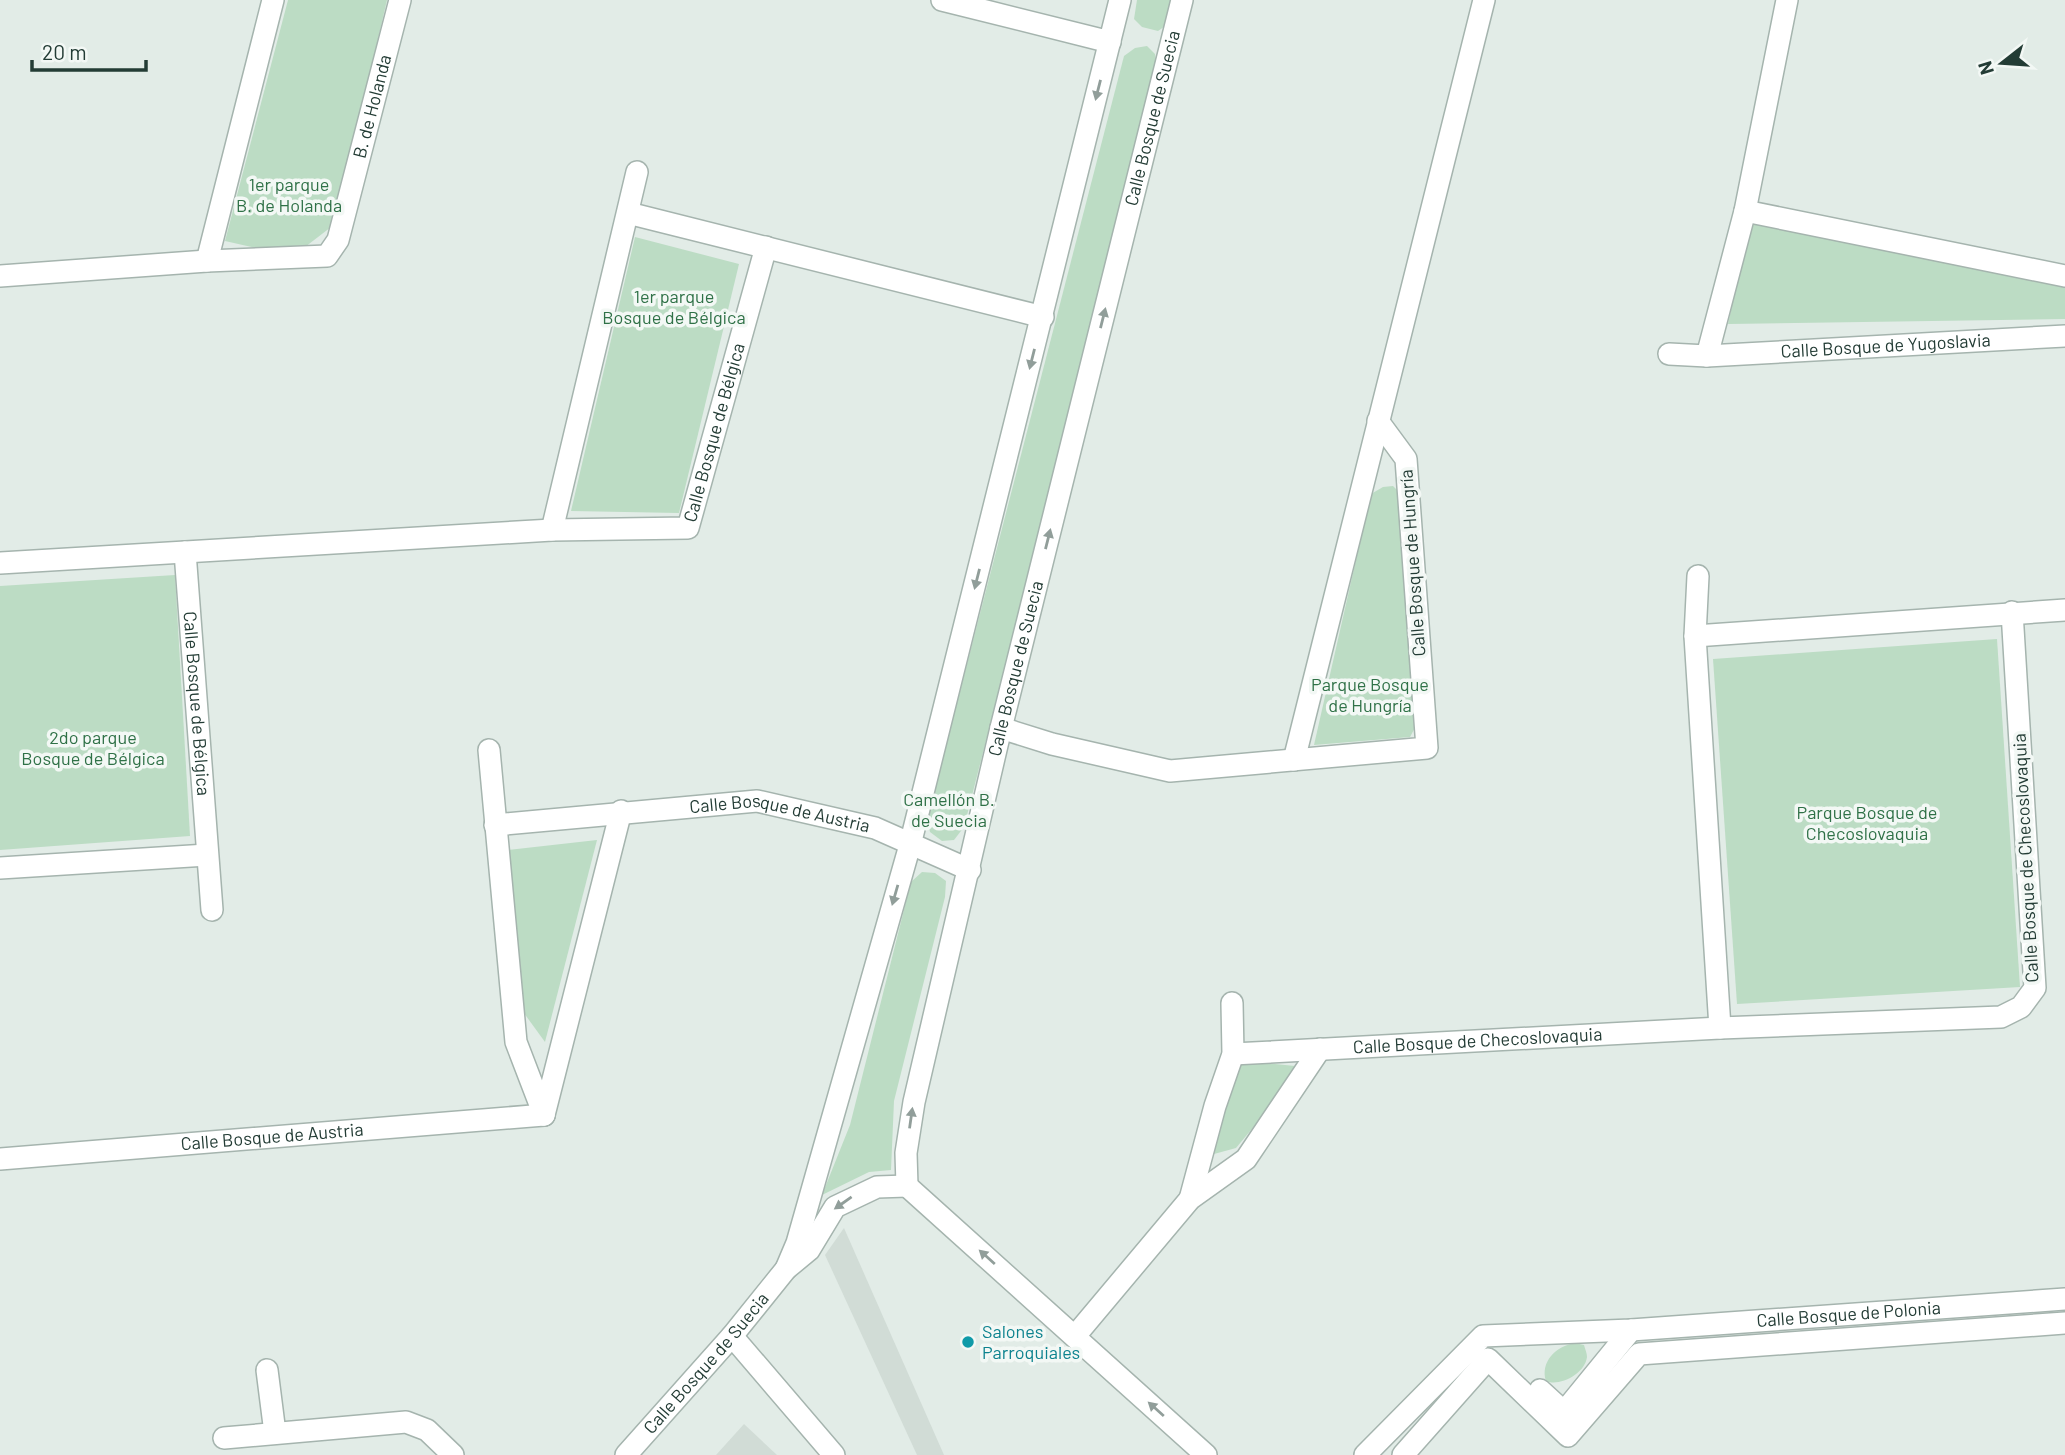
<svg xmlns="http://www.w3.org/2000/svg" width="2065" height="1455" viewBox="0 0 2065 1455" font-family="Barlow,sans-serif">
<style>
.built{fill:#d1dcd6}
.green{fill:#bcdcc4}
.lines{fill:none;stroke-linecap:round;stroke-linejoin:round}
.minor-casing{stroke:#a5b4ae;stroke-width:24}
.minor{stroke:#fff;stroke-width:21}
.oneway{fill:#919e9a}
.culture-dot{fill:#0f9aa8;stroke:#f3f8f5;stroke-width:2.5}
.labels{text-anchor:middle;stroke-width:7;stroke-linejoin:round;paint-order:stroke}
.street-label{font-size:18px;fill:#233c35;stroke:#f3f8f5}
.park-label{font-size:18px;fill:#2f7147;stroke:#f3f8f5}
.culture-label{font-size:18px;fill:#0d838f;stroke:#f3f8f5;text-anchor:start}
</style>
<rect width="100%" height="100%" fill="#e2ece7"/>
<g class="built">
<polygon points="844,1228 944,1455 917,1455 825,1255"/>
<polygon points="744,1424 777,1455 716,1455"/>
</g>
<g class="green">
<polygon points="288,0 387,0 335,224 305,247 269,251 225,241"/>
<polygon points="1137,0 1173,0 1168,24 1158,31 1142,27 1134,19"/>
<polygon points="1147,46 1155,54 1157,69 964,827 954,840 942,841 930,832 927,819 1124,56 1135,48"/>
<polygon points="1758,204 1885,242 2065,287 2065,319 1728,324 1742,259"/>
<polygon points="635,237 739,264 679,513 571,511"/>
<polygon points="1393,486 1402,495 1417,724 1410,737 1314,745 1371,494 1383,487"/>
<polygon points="175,575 190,836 0,850 0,586"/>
<polygon points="1997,639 2020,987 1737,1004 1713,659"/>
<polygon points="597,840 545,1042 521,1009 508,850"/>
<polygon points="922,872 935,873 946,881 945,897 894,1101 891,1170 869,1172 822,1195 850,1125 911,882"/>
<polygon points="1235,1060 1295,1066 1285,1089 1236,1148 1214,1154"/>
<path d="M1575,1343L1584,1345C1585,1349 1587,1353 1587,1357C1585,1374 1559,1387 1546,1381C1540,1362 1556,1346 1575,1343Z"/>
</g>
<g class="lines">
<g class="minor-casing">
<g id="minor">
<polyline points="942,0 1110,42"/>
<polyline points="1745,211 2065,276"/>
<polyline points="628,213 1043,317"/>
<polyline points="207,261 273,0"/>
<path id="s1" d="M0,276L207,261L327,256L338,240L400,0"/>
<path id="s2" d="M1669,354L1707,356L2065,336"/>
<polyline points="1707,356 1745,211 1787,0"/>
<polyline points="552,530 637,172"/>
<path id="s3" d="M185,552L212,910"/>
<path id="s4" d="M0,563L552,530L688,528L766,247"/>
<polyline points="1698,576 1695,636 1720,1028"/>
<polyline points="1695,636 2065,610"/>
<polyline points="1001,728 1052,744 1170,771 1427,748 1406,459 1378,421"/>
<polyline points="489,750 516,1042 544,1115"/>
<polyline points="1294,760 1484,0"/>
<path id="s5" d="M495,825L757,801L875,828L970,870"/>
<polyline points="0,868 207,855"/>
<path id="s6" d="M1233,1054L1720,1028L2001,1017L2021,1007L2035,988L2012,612"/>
<polyline points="544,1115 621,811"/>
<path id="s7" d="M0,1159L544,1115"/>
<path id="s8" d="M907,1186L906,1153L914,1102L1001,728L1182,0"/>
<polyline points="907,1186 1206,1455"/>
<polyline points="1190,1199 1215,1106 1233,1054 1232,1003"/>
<polyline points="786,1269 797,1243 910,845 1120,0"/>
<polyline points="732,1336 834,1455"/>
<polyline points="1075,1336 1190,1199 1246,1159 1320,1049"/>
<polyline points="267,1370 275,1433"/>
<polyline points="1540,1390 1564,1412 1631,1330"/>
<polyline points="224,1438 406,1422 427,1430 453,1455"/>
<path id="s9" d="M626,1455L732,1336L786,1269L809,1250L835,1207L877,1187L907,1186"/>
<path id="s10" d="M1365,1455L1483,1336L1631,1330L2065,1299"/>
<polyline points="1403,1455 1488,1359 1568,1436 1639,1354 2065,1323"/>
</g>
</g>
<use href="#minor" class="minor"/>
</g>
<defs><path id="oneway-solid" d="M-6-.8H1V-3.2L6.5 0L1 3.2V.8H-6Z" transform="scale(1.75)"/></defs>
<g class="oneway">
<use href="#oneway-solid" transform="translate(1098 90) rotate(104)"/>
<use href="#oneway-solid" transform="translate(1103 318) rotate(-76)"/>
<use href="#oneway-solid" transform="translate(1032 359) rotate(104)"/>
<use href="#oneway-solid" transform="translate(1048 539) rotate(-76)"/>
<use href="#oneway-solid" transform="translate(977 579) rotate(104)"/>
<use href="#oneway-solid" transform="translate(895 895) rotate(106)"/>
<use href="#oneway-solid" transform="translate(911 1118) rotate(-82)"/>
<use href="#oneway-solid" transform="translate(843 1203) rotate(145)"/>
<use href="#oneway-solid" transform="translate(987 1257) rotate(-138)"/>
<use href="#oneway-solid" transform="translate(1156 1409) rotate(-138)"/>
</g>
<circle class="culture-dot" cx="968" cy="1342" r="7"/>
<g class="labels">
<g class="street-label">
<text dy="6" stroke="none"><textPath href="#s1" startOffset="485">B. de Holanda</textPath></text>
<text dy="6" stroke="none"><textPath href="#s8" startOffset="1097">Calle Bosque de Suecia</textPath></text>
<text dy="6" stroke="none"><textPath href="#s2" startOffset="217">Calle Bosque de Yugoslavia</textPath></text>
<text dy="6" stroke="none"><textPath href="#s4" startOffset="788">Calle Bosque de Bélgica</textPath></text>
<text transform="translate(1413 563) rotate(-94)" y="6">Calle Bosque de Hungría</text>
<text dy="6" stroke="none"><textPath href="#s8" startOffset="530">Calle Bosque de Suecia</textPath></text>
<text dy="6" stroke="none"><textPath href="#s3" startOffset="152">Calle Bosque de Bélgica</textPath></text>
<text dy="6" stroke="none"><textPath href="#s5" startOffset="287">Calle Bosque de Austria</textPath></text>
<text transform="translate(2026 858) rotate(-93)" y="6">Calle Bosque de Checoslovaquia</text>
<text dy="6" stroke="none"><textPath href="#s6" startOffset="245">Calle Bosque de Checoslovaquia</textPath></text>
<text dy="6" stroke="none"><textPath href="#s7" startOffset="273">Calle Bosque de Austria</textPath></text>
<text dy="6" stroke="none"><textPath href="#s10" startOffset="534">Calle Bosque de Polonia</textPath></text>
<text dy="6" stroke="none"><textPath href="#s9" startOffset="122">Calle Bosque de Suecia</textPath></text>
</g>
<g class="park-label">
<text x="289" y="191">1er parque<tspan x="289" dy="21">B. de Holanda</tspan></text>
<text x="674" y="303">1er parque<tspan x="674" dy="21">Bosque de Bélgica</tspan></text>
<text x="1370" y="691">Parque Bosque<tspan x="1370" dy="21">de Hungría</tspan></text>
<text x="93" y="744">2do parque<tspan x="93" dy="21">Bosque de Bélgica</tspan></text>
<text x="949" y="806">Camellón B.<tspan x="949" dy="21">de Suecia</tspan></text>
<text x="1867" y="819">Parque Bosque de<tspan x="1867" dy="21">Checoslovaquia</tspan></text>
</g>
<g class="culture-label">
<text x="982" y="1338">Salones<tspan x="982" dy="21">Parroquiales</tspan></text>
</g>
</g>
<g transform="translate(2002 63) rotate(253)" stroke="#f3f8f5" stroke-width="5" paint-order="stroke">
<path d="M0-5L12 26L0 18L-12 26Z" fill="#233c35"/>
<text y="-10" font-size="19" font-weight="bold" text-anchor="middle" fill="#233c35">N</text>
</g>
<path d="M32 60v10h114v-10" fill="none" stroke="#233c35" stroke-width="3.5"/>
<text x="42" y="60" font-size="21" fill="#233c35" stroke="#f3f8f5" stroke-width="5" paint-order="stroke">20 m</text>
</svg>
